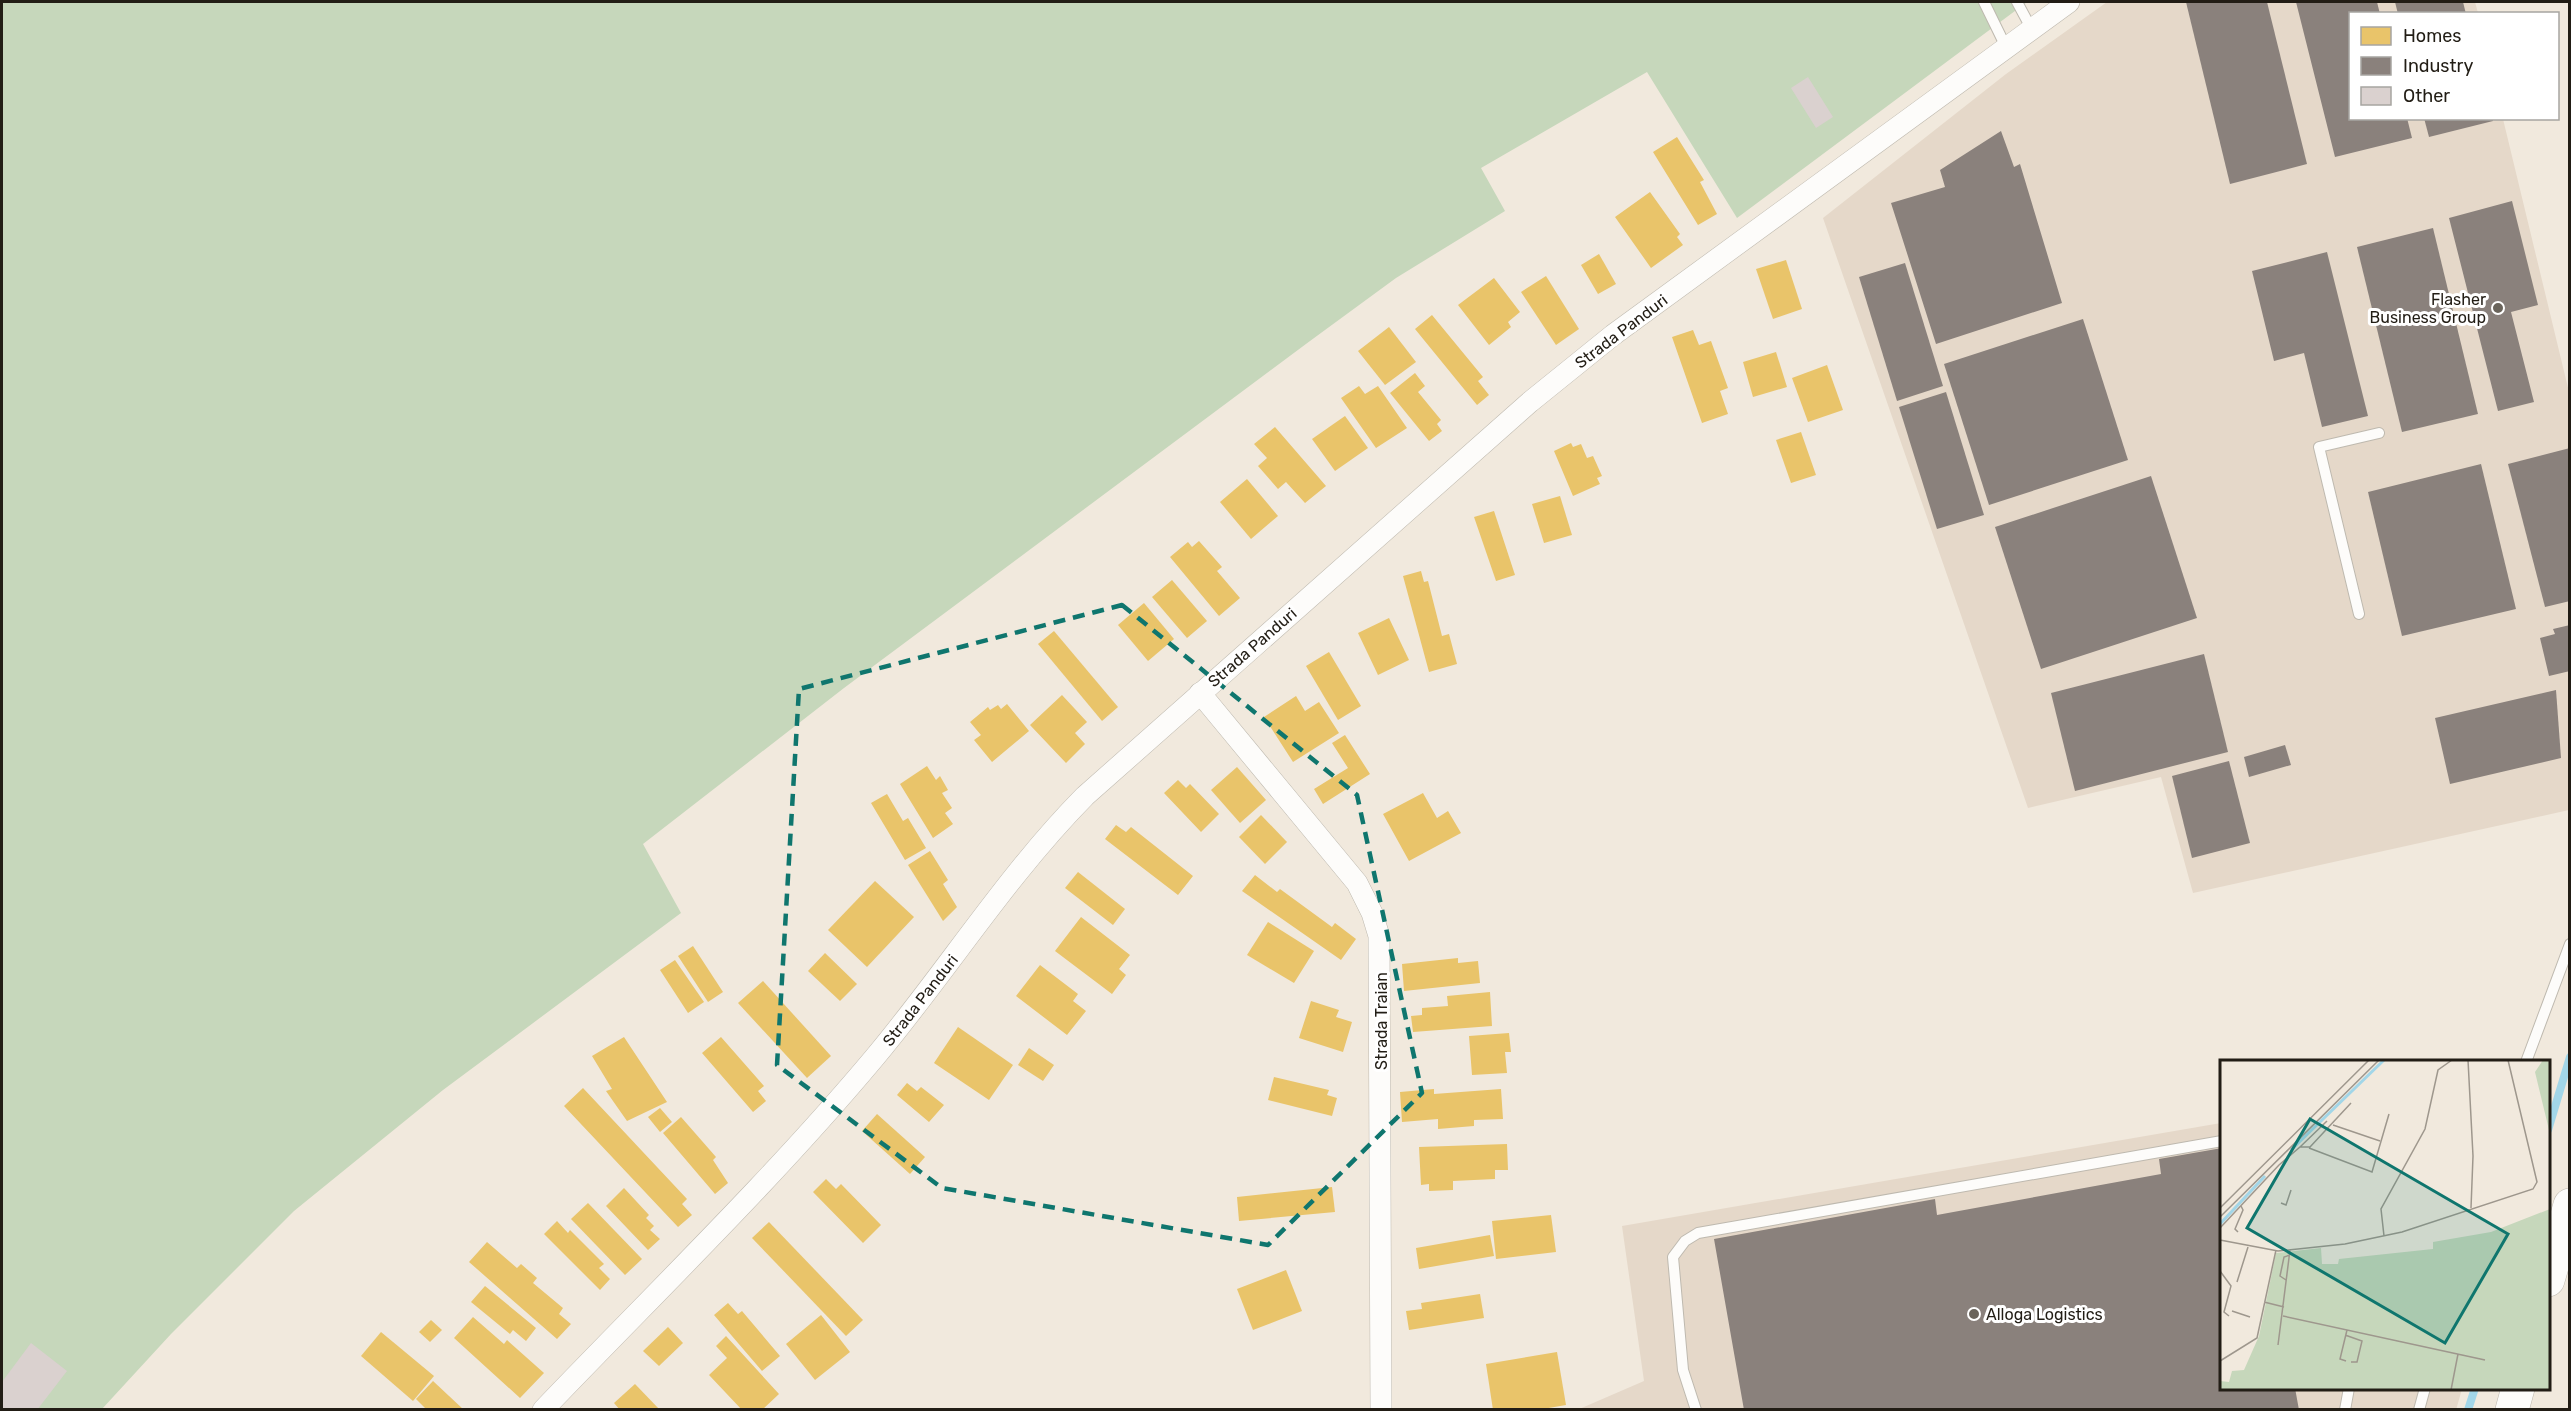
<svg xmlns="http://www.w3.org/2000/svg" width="2571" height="1411" viewBox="0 0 2571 1411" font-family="Rubik,sans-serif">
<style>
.industrial{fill:#e5d8c9}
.green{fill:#c6d7bb}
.homes{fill:#e9c46a}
.industry{fill:#8a817c}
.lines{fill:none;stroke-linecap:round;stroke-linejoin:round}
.stream{stroke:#a2d6e8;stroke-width:8}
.building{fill:#dad1cf}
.lane-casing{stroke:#beb9af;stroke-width:12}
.street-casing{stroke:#beb9af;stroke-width:22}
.primary-casing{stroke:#beb9af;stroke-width:34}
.lane{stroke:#fdfcfa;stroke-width:10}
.street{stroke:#fdfcfa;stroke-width:21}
.primary{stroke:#fdfcfa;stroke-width:33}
.marked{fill:none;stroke:#0f766e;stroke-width:4.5;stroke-dasharray:12 8;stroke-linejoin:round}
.poi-dot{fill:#6a645b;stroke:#fff;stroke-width:2}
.labels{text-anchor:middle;stroke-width:6;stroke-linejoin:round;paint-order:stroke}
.poi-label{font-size:16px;fill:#221d15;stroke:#fff;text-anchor:end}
.street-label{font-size:16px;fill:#221d15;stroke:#fff}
.inset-river{fill:none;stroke:#a2d6e8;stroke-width:3}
.inset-road{fill:none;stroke:#9e978d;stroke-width:1.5}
.view{fill:#0f766e;fill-opacity:0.15;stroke:#0f766e;stroke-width:3}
.inset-edge{fill:none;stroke:#221d15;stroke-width:3}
</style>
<rect width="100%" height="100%" fill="#f1e9dd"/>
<g class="industrial">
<polygon points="2107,2 2475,2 2478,13 2350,14 2350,118 2503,119 2569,392 2569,810 2193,893 2161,777 2028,808 1823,218 2006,74"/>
<polygon points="2221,1123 2222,1388 2462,1389 2456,1410 1577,1410 1644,1381 1622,1226"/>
</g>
<polygon class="green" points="2,2 2027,2 1737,218 1647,72 1481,168 1505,211 1396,278 1310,341 844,688 643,844 681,913 443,1090 294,1211 171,1334 102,1409 2,1410"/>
<g class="homes">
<polygon points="1677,137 1704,180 1700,182 1717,214 1698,225 1653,152"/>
<polygon points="1650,192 1680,234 1677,237 1683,245 1651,268 1615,217"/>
<polygon points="1599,254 1616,284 1598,294 1581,265"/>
<polygon points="1786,260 1802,309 1773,319 1756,269"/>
<polygon points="1546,276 1579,329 1556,345 1521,292"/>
<polygon points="1494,278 1520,312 1508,322 1511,327 1489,345 1458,305"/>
<polygon points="1432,315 1483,377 1478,381 1489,395 1477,405 1415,329"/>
<polygon points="1389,327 1416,362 1385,385 1358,351"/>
<polygon points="1693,330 1699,345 1711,341 1728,388 1720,391 1728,414 1702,423 1672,337"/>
<polygon points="1776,352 1787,387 1753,397 1743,362"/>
<polygon points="1827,365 1843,410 1808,422 1792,378"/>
<polygon points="1415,373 1425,386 1418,392 1441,420 1437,424 1442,431 1429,441 1390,393"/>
<polygon points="1359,386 1365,394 1378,386 1407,428 1376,448 1341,398"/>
<polygon points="1345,416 1368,448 1335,471 1312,439"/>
<polygon points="1275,427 1326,486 1305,503 1286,482 1278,489 1258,466 1267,458 1254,444"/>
<polygon points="1801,432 1816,475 1791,483 1776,440"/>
<polygon points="1571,443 1573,447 1581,444 1587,458 1593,456 1602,476 1597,478 1600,484 1573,496 1554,451"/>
<polygon points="1247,479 1278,516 1251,539 1220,502"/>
<polygon points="1560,496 1572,535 1544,543 1532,504"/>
<polygon points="1494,511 1515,575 1496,581 1474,517"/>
<polygon points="1199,541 1222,567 1217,571 1240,598 1219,616 1170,557 1188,542 1192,547"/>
<polygon points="1421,571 1424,582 1428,581 1442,636 1449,634 1457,664 1429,672 1403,576"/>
<polygon points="1172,580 1207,621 1187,638 1152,597"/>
<polygon points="1144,603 1174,639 1148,661 1118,625"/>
<polygon points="1389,618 1409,660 1378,675 1358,633"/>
<polygon points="1054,631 1118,707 1102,721 1038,644"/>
<polygon points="1329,652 1361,706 1338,720 1306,666"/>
<polygon points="1062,695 1087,722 1075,733 1085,744 1066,763 1030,725"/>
<polygon points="1296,696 1305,711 1319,702 1339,733 1293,762 1264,717"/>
<polygon points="1007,704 1029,731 992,762 974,740 981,735 970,722 988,707 990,710 998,705 1001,709"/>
<polygon points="1345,735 1370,774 1323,804 1314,789 1348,768 1332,743"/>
<polygon points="927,766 936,780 940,776 948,790 942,793 952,808 945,813 953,824 933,838 900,784"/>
<polygon points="1237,767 1266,800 1240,823 1211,790"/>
<polygon points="1178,780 1186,788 1190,784 1219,814 1201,832 1164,793"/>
<polygon points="1423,793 1437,818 1448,811 1461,833 1409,861 1383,814"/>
<polygon points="887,794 903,821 908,818 926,848 905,860 871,803"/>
<polygon points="1261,815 1287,842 1265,864 1239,837"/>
<polygon points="1116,825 1126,832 1131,827 1193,876 1178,895 1105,839"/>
<polygon points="930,851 948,880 943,884 957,907 943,921 908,865"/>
<polygon points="1078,872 1125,909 1113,925 1065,888"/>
<polygon points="1255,875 1277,892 1280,889 1332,927 1335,923 1356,939 1341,960 1242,891"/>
<polygon points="875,881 914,917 867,967 828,930"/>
<polygon points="1081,917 1130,955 1119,969 1126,975 1112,994 1055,951"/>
<polygon points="1268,922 1314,951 1294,983 1247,955"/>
<polygon points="693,946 723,992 708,1002 678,956"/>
<polygon points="825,953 857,984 840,1001 808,971"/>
<polygon points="1458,958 1458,963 1478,961 1480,983 1404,991 1402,964"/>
<polygon points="675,960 704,1002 688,1013 660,970"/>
<polygon points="1040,965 1078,994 1073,1001 1086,1011 1067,1035 1016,996"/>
<polygon points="763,981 831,1056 807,1078 738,1003"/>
<polygon points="1490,992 1492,1026 1413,1032 1411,1016 1422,1015 1422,1008 1448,1006 1447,996"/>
<polygon points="1311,1001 1339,1010 1336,1017 1352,1022 1343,1052 1299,1038"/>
<polygon points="958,1027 1013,1065 989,1100 934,1063"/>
<polygon points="1509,1033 1511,1052 1505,1052 1507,1073 1472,1075 1469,1036"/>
<polygon points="624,1037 667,1102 627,1121 606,1091 612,1089 592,1056"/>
<polygon points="721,1037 764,1086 758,1091 766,1101 753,1112 702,1053"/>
<polygon points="1029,1048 1054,1065 1043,1081 1018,1065"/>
<polygon points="1274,1077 1329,1090 1327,1095 1337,1098 1332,1116 1268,1100"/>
<polygon points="907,1083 917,1091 921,1087 944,1105 929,1122 897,1095"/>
<polygon points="583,1088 687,1199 682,1204 692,1215 678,1227 564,1106"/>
<polygon points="1434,1089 1434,1094 1501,1089 1503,1119 1474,1120 1474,1126 1438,1129 1438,1119 1402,1122 1400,1092"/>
<polygon points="660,1108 672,1122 660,1132 648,1117"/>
<polygon points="877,1114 925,1157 910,1174 862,1131"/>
<polygon points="681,1117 716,1157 713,1160 728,1183 715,1194 663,1133"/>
<polygon points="1507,1144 1508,1170 1495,1170 1495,1179 1453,1181 1453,1190 1429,1191 1429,1184 1421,1185 1419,1147"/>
<polygon points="826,1179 836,1189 841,1184 881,1225 863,1243 813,1192"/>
<polygon points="1332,1187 1335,1212 1239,1221 1237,1197"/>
<polygon points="624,1188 649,1215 646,1218 654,1226 650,1230 660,1239 648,1250 606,1206"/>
<polygon points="588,1203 642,1259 625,1275 571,1219"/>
<polygon points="1551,1215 1556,1252 1496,1259 1492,1221"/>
<polygon points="557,1221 568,1233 570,1230 604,1264 599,1268 610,1279 600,1290 544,1234"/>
<polygon points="769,1222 863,1320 846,1336 752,1238"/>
<polygon points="1490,1235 1494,1256 1419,1269 1416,1248"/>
<polygon points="487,1242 517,1268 521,1264 537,1278 533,1283 563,1308 559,1314 571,1324 557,1339 469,1262"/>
<polygon points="1286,1270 1302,1311 1253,1330 1237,1289"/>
<polygon points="485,1286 536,1328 526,1341 513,1330 510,1334 471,1302"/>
<polygon points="1480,1294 1484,1318 1409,1330 1406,1311 1422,1309 1421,1303"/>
<polygon points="728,1303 738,1314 742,1311 780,1356 762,1371 714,1315"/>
<polygon points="821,1315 850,1352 815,1380 786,1344"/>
<polygon points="473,1317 504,1344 507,1340 544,1373 520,1398 454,1338"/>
<polygon points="431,1320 442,1330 430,1342 419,1332"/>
<polygon points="668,1327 683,1343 659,1366 643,1351"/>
<polygon points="381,1332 434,1376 413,1401 361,1356"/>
<polygon points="726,1336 779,1394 762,1410 742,1410 709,1375 727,1358 716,1346"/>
<polygon points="1557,1352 1566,1405 1537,1410 1493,1410 1486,1364"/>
<polygon points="433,1381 464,1410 427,1410 416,1399"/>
<polygon points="635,1384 660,1410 620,1410 614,1403"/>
</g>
<g class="industry">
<polygon points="2186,2 2267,2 2307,164 2230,184"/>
<polygon points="2296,2 2377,2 2380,14 2350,14 2350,118 2407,118 2412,138 2335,157"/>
<polygon points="2395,2 2463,2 2466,14 2398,14"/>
<polygon points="2424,118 2492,118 2493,121 2429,137"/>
<polygon points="2001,131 2014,167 2020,164 2062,303 1936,344 1891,203 1945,187 1940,170"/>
<polygon points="2512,201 2538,305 2511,312 2534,402 2498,411 2449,218"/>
<polygon points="2433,228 2478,414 2402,432 2357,247"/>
<polygon points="2327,252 2368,416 2322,427 2304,353 2274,361 2252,271"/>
<polygon points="1905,263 1943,386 1897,401 1859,277"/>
<polygon points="2083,319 2128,460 1989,505 1944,364"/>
<polygon points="1946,392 1984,515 1937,529 1899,407"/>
<polygon points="2570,448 2570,601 2545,607 2508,464"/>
<polygon points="2481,464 2516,609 2402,636 2368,492"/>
<polygon points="2151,476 2197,618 2041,669 1995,527"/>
<polygon points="2570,625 2570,671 2549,676 2540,638 2555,634 2553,629"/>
<polygon points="2204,654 2228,752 2075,791 2051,693"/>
<polygon points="2556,690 2561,758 2450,784 2435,718"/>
<polygon points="2285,745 2291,765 2249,777 2244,757"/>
<polygon points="2229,761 2250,843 2192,858 2172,776"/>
<polygon points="2222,1148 2222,1388 2295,1388 2299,1410 1744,1410 1714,1239 1935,1199 1937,1215 2161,1174 2159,1159"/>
</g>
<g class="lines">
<g class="stream">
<polyline points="2548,1130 2570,1057"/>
<polyline points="2468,1410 2475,1388"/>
</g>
</g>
<g class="building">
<polygon points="1808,77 1833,117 1816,128 1791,88"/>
<polygon points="31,1343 67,1371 37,1410 2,1410 2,1382"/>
</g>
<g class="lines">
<g class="lane-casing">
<g id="lane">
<polyline points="1984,2 2006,47"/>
<polyline points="2017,2 2031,28"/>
<polyline points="2359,614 2319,447 2379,433"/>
<polyline points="2526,1062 2570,944"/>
<polyline points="1696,1410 1683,1370 1673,1257 1685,1241 1698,1233 2222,1141"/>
<polyline points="2345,1410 2349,1388"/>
<polyline points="2419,1410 2425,1388"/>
</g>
</g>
<g class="street-casing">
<g id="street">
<polyline points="1200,693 1357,883 1372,913 1379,936 1381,1410"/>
<path d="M543,1410C655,1293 772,1180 875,1057C947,971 1006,876 1085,796L1530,402L1613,335L2069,2"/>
</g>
</g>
<g class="primary-casing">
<g id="primary">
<polyline points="2548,1280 2570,1205"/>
<polyline points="2512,1410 2518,1388"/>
</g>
</g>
<use href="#lane" class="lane"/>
<use href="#street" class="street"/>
<use href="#primary" class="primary"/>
</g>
<path class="marked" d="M1122,605L1357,795L1422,1093L1268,1245L942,1188L777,1065L799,689Z"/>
<g class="poi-dot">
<circle cx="2498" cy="308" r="6"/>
<circle cx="1974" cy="1314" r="6"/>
</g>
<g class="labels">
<g class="poi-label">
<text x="2486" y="305">Flasher<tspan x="2486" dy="18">Business Group</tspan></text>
<text x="1986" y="1320" text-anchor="start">Alloga Logistics</text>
</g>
<g class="street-label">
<text transform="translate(1621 331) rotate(-37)" y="6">Strada Panduri</text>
<text transform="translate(1252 647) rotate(-41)" y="6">Strada Panduri</text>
<text transform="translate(920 1000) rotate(-52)" y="6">Strada Panduri</text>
<text transform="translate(1381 1021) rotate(-90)" y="6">Strada Traian</text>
</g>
</g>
<g transform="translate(2220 1060)">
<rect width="330" height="330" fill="#f1e9dd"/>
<path d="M323,0H330V74L315,12ZM330,149V330H0V321L9,322L12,311L24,310L39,276L56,193L101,188L102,204H118L119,199L213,189V182L271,172Z" fill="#c6d7bb"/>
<path class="inset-river" d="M71,90L164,0M0,164L45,116"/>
<path class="inset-road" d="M248,0L253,96L251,148M113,65L160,81M80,87L107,61M89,88L152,112L169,54M61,143L66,145L71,130M0,148L149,0M0,157L159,0M0,168L59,105L80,87H90L131,43M18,172L15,169L23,150L21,146M164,176L161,149L205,69L218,10L232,0M0,180L58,191L125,184L182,172L313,129L317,122L288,0M0,211L11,226L4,252L9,256M66,220L60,216L64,197L70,195M17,222L28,187M44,242L64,247M12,251L30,257M63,256L265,300M125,275L142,281L137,302H131M58,285L70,190M0,301L37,278L56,190M126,301L120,299L127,270M231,330L238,294"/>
<path class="view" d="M90,59L288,174L225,283L27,168Z"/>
<rect width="330" height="330" class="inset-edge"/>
</g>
<rect width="2571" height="1411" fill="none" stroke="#221d15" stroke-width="6"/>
<rect x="2349" y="12" width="210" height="108" fill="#ffffff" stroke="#a7a5a1" stroke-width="1.5"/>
<rect x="2361" y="27" width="30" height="18" fill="#e9c46a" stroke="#a7a5a1" stroke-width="1.5"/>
<text x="2403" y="42" font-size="18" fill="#221d15">Homes</text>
<rect x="2361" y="57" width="30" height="18" fill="#8a817c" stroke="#a7a5a1" stroke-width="1.5"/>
<text x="2403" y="72" font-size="18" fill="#221d15">Industry</text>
<rect x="2361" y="87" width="30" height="18" fill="#dad1cf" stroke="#a7a5a1" stroke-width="1.5"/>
<text x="2403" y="102" font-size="18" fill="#221d15">Other</text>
</svg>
